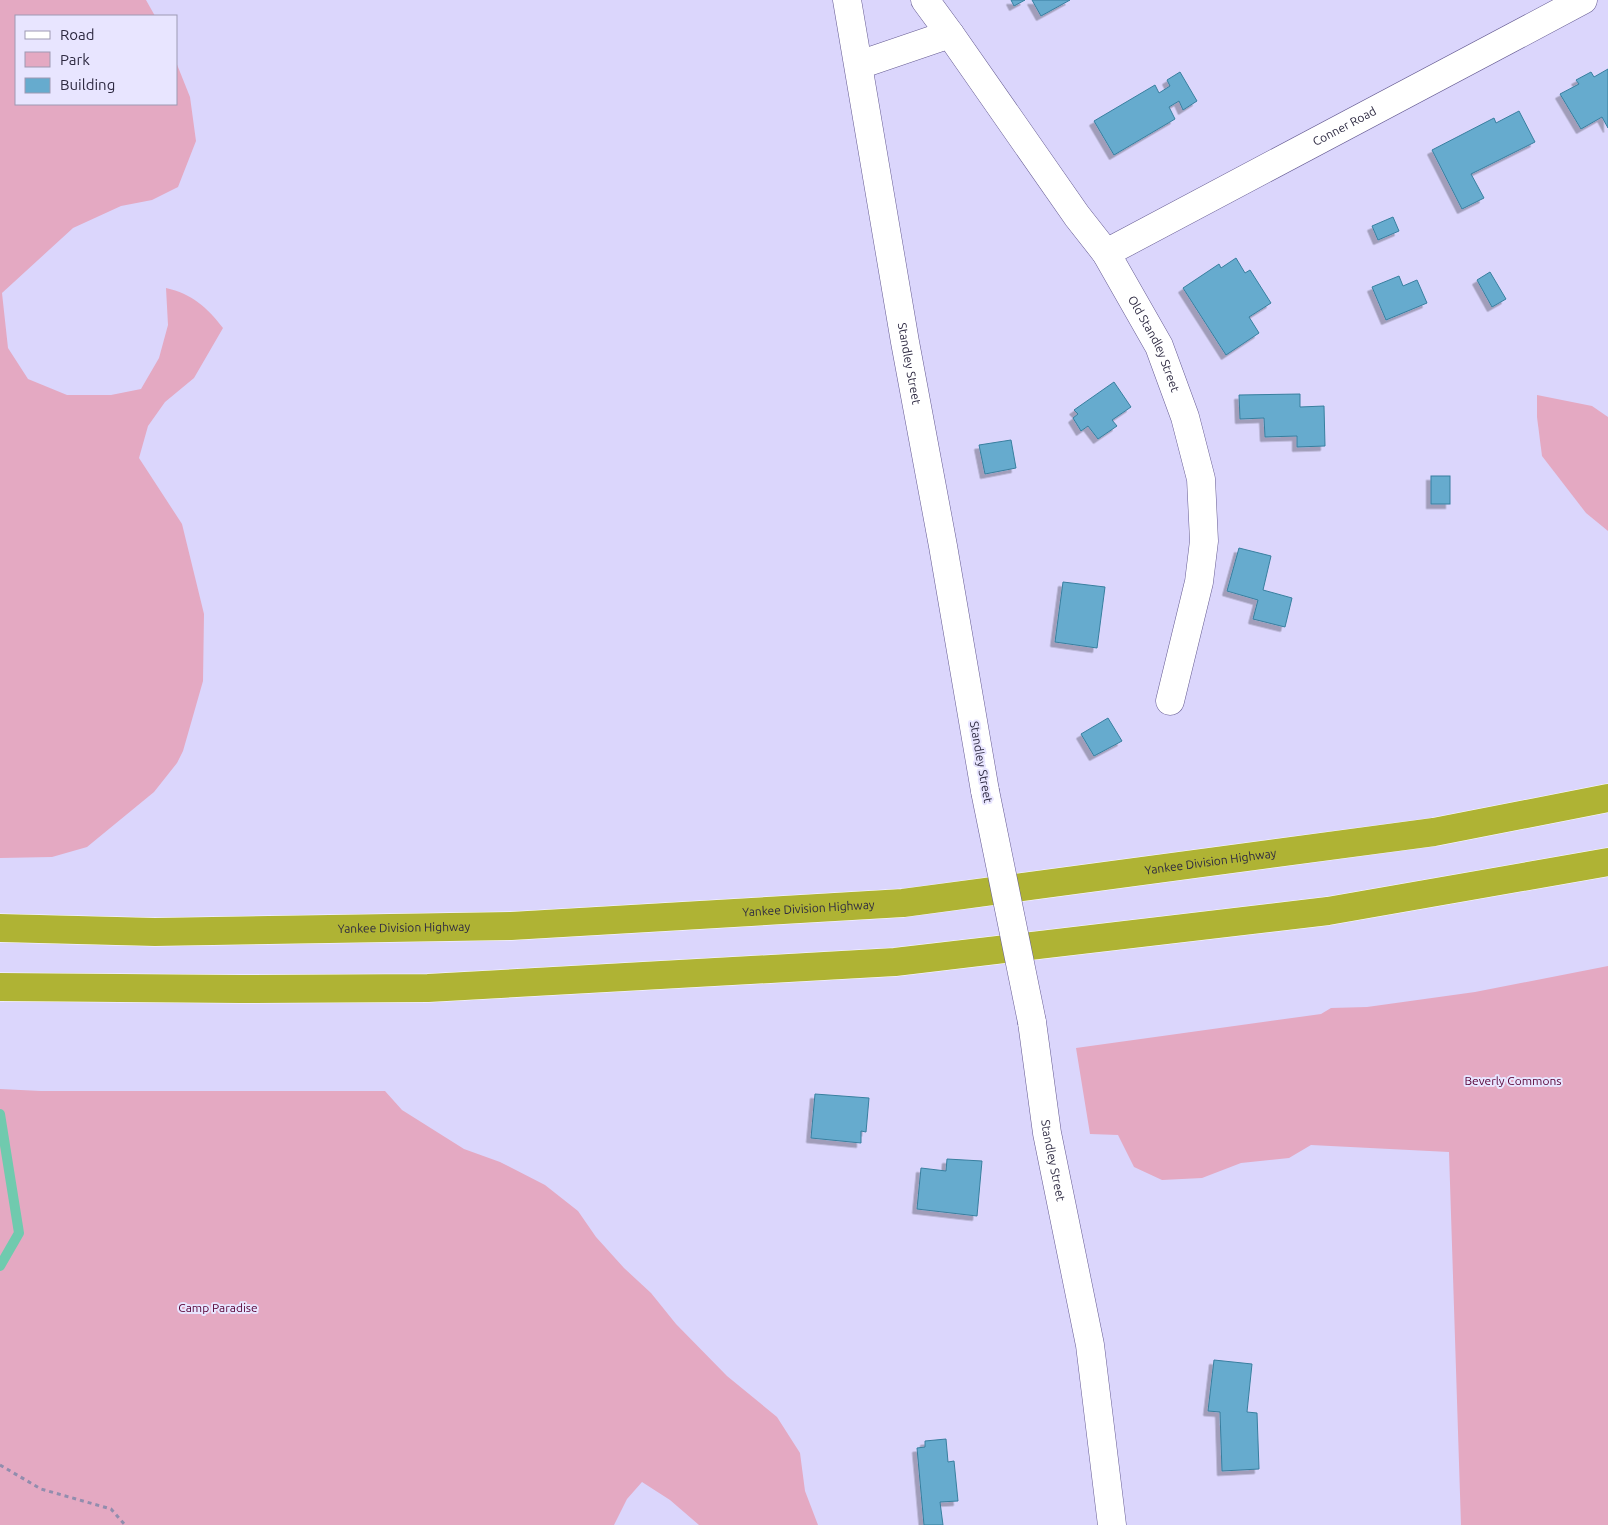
<svg xmlns="http://www.w3.org/2000/svg" width="1608" height="1525" viewBox="0 0 1608 1525" font-family="Ubuntu,sans-serif">
<style>
.green{fill:#e4a9c2}
.lines{fill:none;stroke-linecap:round;stroke-linejoin:round}
.stream{stroke:#70caae;stroke-width:10}
.building{fill:#66abce;stroke:#387f9f;filter:url(#shadow)}
.minor-casing{stroke:#665c93;stroke-width:29}
.highway-casing{stroke:#fff;stroke-width:29}
.path{stroke:#918dad;stroke-width:3;stroke-dasharray:4 4;stroke-linecap:butt}
.minor{stroke:#fff;stroke-width:28}
.highway{stroke:#afb334;stroke-width:28}
.minor-bridge-casing{stroke:#665c93;stroke-width:29;stroke-linecap:butt}
.minor-bridge{stroke:#fff;stroke-width:28}
.labels{text-anchor:middle;stroke-width:4;stroke-linejoin:round;paint-order:stroke}
.street-label{font-size:12px;fill:#2d2941;stroke:#e8e5ff}
.park-label{font-size:12px;fill:#560034;stroke:#e8e5ff}
</style>
<defs>
<filter id="shadow"><feDropShadow dx="-4.5" dy="4.5" stdDeviation="0" flood-color="#0004"/></filter>
</defs>
<rect width="100%" height="100%" fill="#dbd6fc"/>
<g class="green">
<path d="M0,0H146L155,16H16V104H176V62L190,97L196,141L178,187L152,200L121,206L73,228L2,293L8,348L28,379L67,395H111L141,389L159,358L168,325L166,288C192,294 207,307 223,328L194,378L165,402L148,426L139,458L182,524L204,614L203,681L183,751L177,763L154,792L87,847L52,857L0,858Z"/>
<polygon points="1537,395 1592,406 1608,417 1608,531 1586,513 1542,456 1537,417"/>
<polygon points="1608,966 1608,1525 1461,1525 1449,1152 1311,1145 1289,1158 1241,1163 1202,1178 1162,1180 1134,1167 1118,1135 1090,1134 1076,1048 1321,1014 1331,1008 1367,1007 1475,992"/>
<polygon points="0,1089 41,1091 385,1091 402,1110 464,1149 500,1162 545,1185 578,1211 596,1237 624,1268 651,1293 676,1324 727,1376 777,1417 800,1453 805,1491 818,1525 699,1525 670,1500 642,1482 627,1499 614,1525 0,1525"/>
</g>
<g class="lines">
<polyline class="stream" points="0,1114 19,1233 0,1266"/>
</g>
<g class="building">
<polygon points="1011,0 1025,0 1014,6"/>
<polygon points="1032,0 1070,0 1041,16"/>
<polygon points="1608,69 1608,128 1602,117 1581,129 1560,94 1579,84 1576,80 1591,72 1594,77"/>
<polygon points="1180,72 1197,101 1183,110 1179,101 1169,107 1175,119 1114,155 1094,121 1155,85 1159,93 1170,86 1167,80"/>
<polygon points="1519,111 1535,142 1471,174 1484,198 1462,209 1432,150 1494,118 1496,123"/>
<polygon points="1393,217 1399,231 1378,240 1372,226"/>
<polygon points="1236,258 1245,273 1250,270 1271,303 1249,317 1259,333 1226,355 1183,288 1219,264 1221,268"/>
<polygon points="1490,272 1506,299 1492,307 1477,280"/>
<polygon points="1399,276 1403,286 1417,280 1427,303 1386,320 1372,287"/>
<polygon points="1114,382 1131,407 1112,420 1117,426 1098,439 1088,426 1081,431 1073,418 1078,414 1074,410"/>
<polygon points="1300,394 1300,407 1324,406 1325,446 1297,447 1297,436 1265,437 1264,418 1240,419 1239,395"/>
<polygon points="1011,440 1016,468 985,474 979,445"/>
<rect x="1431" y="476" width="19" height="28"/>
<polygon points="1239,548 1271,556 1263,590 1292,598 1285,627 1253,619 1258,600 1227,591"/>
<polygon points="1063,582 1105,587 1097,648 1055,642"/>
<polygon points="1108,718 1122,741 1094,756 1081,734"/>
<polygon points="815,1094 869,1098 866,1132 861,1131 861,1143 811,1138"/>
<polygon points="947,1159 982,1161 977,1216 917,1209 921,1168 946,1171"/>
<polygon points="1214,1360 1252,1364 1247,1412 1257,1413 1259,1469 1222,1471 1220,1412 1208,1411"/>
<polygon points="946,1439 948,1462 954,1461 958,1501 940,1502 943,1525 924,1525 917,1448 925,1447 925,1441"/>
</g>
<g class="lines">
<g class="minor-casing">
<g id="minor">
<path id="s1" d="M847,0L905,342L943,546L985,791"/>
<polyline points="925,0 950,34"/>
<path id="s2" d="M859,65L950,34L1077,216L1106,253L1159,346L1185,417L1201,479L1204,541L1199,582L1170,701"/>
<path id="s3" d="M1106,253L1583,0"/>
<path id="s4" d="M1032,1022L1047,1133L1090,1345L1112,1525"/>
</g>
</g>
<g class="highway-casing">
<g id="highway">
<path id="s5" d="M0,928L155,932L511,926L903,903L1434,832L1608,798"/>
<polyline points="0,987 240,989 428,988 895,962 1328,911 1608,862"/>
</g>
</g>
<polyline class="path" points="0,1465 41,1489 111,1509 125,1525"/>
<use href="#minor" class="minor"/>
<use href="#highway" class="highway"/>
<g class="minor-bridge-casing">
<polyline id="minor-bridge" points="985,791 1032,1022"/>
</g>
<use href="#minor-bridge" class="minor-bridge"/>
</g>
<g class="labels">
<g class="street-label">
<text dy="4" stroke="none"><textPath href="#s3" startOffset="270">Conner Road</textPath></text>
<text dy="4" stroke="none"><textPath href="#s2" startOffset="468">Old Standley Street</textPath></text>
<text dy="4" stroke="none"><textPath href="#s1" startOffset="369">Standley Street</textPath></text>
<text transform="translate(981 762) rotate(80)" y="4">Standley Street</text>
<text dy="4" stroke="none"><textPath href="#s5" startOffset="1214">Yankee Division Highway</textPath></text>
<text dy="4" stroke="none"><textPath href="#s5" startOffset="809">Yankee Division Highway</textPath></text>
<text dy="4" stroke="none"><textPath href="#s5" startOffset="404">Yankee Division Highway</textPath></text>
<text dy="4" stroke="none"><textPath href="#s4" startOffset="140">Standley Street</textPath></text>
</g>
<g class="park-label">
<text x="1513" y="1085">Beverly Commons</text>
<text x="218" y="1312">Camp Paradise</text>
</g>
</g>
<rect x="15" y="15" width="162" height="90" fill="#e8e5ff" stroke="#9d9ab3"/>
<rect x="25" y="31" width="25" height="8" fill="#ffffff" stroke="#9d9ab3"/>
<text x="60" y="40" font-size="15" fill="#2d2941">Road</text>
<rect x="25" y="52" width="25" height="15" fill="#e4a9c2" stroke="#9d9ab3"/>
<text x="60" y="65" font-size="15" fill="#2d2941">Park</text>
<rect x="25" y="78" width="25" height="15" fill="#66abce" stroke="#9d9ab3"/>
<text x="60" y="90" font-size="15" fill="#2d2941">Building</text>
</svg>
